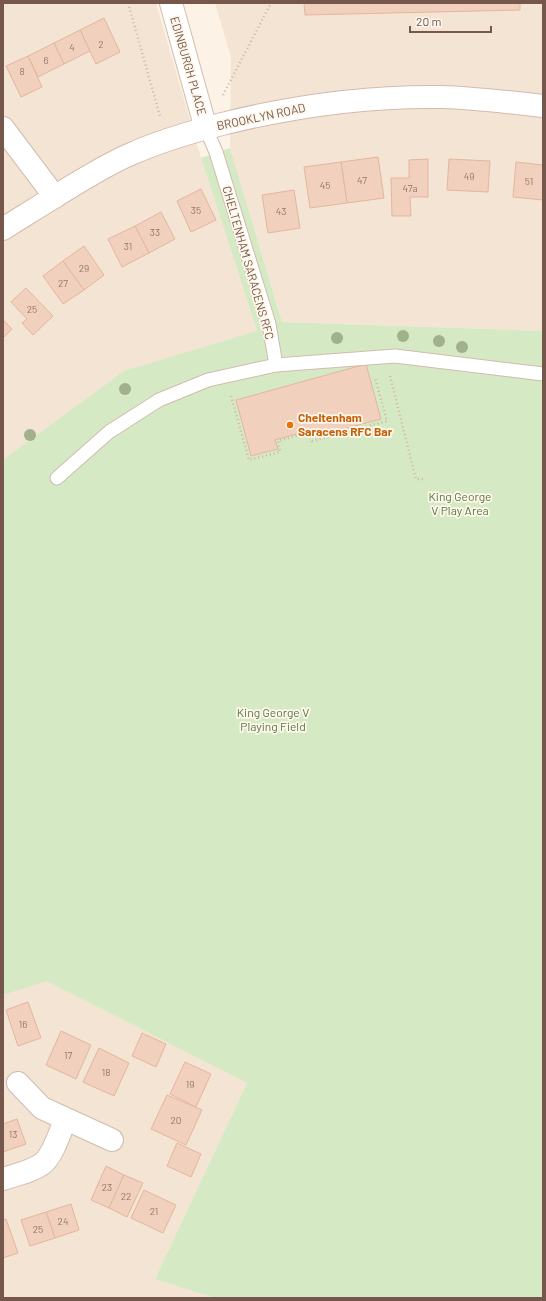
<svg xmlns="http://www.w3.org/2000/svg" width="546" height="1301" viewBox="0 0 546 1301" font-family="Barlow,sans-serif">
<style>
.residential{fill:#f4e4d4}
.green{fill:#d5eac4}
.building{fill:#f1d0bd;stroke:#e4b69e}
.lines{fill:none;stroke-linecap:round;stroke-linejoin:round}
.lane-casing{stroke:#d0bcaf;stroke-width:15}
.street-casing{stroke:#d0bcaf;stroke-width:24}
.secondary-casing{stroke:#d3bbac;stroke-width:24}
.path{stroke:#d6b3a0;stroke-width:2.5;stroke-dasharray:1 3;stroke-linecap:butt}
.lane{stroke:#fff;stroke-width:13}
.street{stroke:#fff;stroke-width:22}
.secondary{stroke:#fff;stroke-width:22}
.tree{fill:#a0b18c}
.food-dot{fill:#e8710a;stroke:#fff7ec;stroke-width:1.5}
.labels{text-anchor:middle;stroke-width:3.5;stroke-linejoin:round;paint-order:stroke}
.number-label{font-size:10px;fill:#947668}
.street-label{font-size:12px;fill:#75584b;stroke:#fff7ec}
.food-label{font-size:12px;font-weight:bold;fill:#c56008;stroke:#fff7ec;text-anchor:start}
.park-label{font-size:12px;fill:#557b42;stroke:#fff7ec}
</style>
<rect width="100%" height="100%" fill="#fcf2e6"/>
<g class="residential">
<polygon points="3,3 156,3 201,158 257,331 3,460"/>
<polygon points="215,3 543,3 543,331 282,322 230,148 231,57"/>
<polygon points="47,980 247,1083 155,1279 214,1298 3,1298 3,995"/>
</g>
<polygon class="green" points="230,148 282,322 543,331 543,1298 214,1298 155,1279 247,1083 47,981 3,995 3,460 124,371 257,331 201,158"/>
<g class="building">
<polygon points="304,3 520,3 520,10 305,15"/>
<polygon points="104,18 120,52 96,64 80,30"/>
<polygon points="80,30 90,51 64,64 54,43"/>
<polygon points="54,43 64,64 38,77 28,56"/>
<polygon points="28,56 42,87 21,97 6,66"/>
<polygon points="378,157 384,198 347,203 341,162"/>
<polygon points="428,159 428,197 410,197 411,216 392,216 391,178 409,178 409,160"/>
<polygon points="449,159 490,161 488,192 447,190"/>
<polygon points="341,162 347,203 310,208 304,167"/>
<polygon points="516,162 543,165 543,200 513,197"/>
<polygon points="201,189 216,220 191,232 177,201"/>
<polygon points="294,190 300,228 268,233 262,195"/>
<polygon points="161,212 175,239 149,253 135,226"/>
<polygon points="135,226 149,253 122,267 108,239"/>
<polygon points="84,246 104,275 84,290 63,261"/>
<polygon points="63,261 84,290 63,304 43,276"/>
<polygon points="26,288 53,316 33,335 22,323 27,319 11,302"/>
<polygon points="3,320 12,329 3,338"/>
<polygon points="366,364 381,419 313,437 311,430 275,440 278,449 251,456 236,400"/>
<polygon points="28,1002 41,1038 18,1046 6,1010"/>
<polygon points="61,1031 91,1045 76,1079 46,1065"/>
<polygon points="142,1033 166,1044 156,1067 132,1056"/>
<polygon points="99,1048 129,1063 114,1096 83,1082"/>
<polygon points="185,1062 211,1074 196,1107 170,1094"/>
<polygon points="167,1095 202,1110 186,1145 151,1129"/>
<polygon points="17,1119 26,1144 3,1152 3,1124"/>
<polygon points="177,1143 201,1154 191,1177 167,1166"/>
<polygon points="106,1166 124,1175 109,1208 91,1200"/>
<polygon points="124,1175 143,1183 127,1217 109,1208"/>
<polygon points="144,1190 176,1205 163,1233 131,1218"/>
<polygon points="71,1204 79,1230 55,1238 46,1212"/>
<polygon points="46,1212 55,1238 30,1246 21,1220"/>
<polygon points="6,1219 18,1253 3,1258 3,1220"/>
</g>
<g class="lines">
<g class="lane-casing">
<g id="lane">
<polyline points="206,129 216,152 269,324 276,365"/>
<polyline points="57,478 109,432 159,400 208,380 276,365 395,356 543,374"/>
</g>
</g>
<g class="street-casing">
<g id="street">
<polyline points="3,128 55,197"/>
<polyline points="18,1083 42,1108 112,1140"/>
<path d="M3,1179C15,1175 31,1172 42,1164C53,1156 60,1132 65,1120"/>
</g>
</g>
<g class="secondary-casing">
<g id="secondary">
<polyline points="171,3 206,129"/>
<path d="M3,229C20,218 37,208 54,197C79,182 103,166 131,154C160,141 191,132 222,124C294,106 367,96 441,97C475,98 509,102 543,106"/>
</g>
</g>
<g class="path">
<polyline points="128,3 160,116"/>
<polyline points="223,95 271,3"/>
<polyline points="390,376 416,479 423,479"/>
<polyline points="231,396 249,460 280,452 278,441 310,432 312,441 387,421 375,378"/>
</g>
<use href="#lane" class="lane"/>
<use href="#street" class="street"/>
<use href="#secondary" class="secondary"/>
</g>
<g class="tree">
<circle cx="403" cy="336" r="6"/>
<circle cx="337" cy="338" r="6"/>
<circle cx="439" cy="341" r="6"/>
<circle cx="462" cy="347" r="6"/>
<circle cx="125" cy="389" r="6"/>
<circle cx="30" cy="435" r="6"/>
</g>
<circle class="food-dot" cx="290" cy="425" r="4"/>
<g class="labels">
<g class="number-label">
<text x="101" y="48">2</text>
<text x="72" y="51">4</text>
<text x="46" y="64">6</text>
<text x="22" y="75">8</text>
<text x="469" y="180">49</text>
<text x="362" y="184">47</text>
<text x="529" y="185">51</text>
<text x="325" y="189">45</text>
<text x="410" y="192">47a</text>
<text x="196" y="214">35</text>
<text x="281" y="215">43</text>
<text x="155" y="236">33</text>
<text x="128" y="250">31</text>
<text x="84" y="272">29</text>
<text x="63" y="287">27</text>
<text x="32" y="313">25</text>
<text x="23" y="1028">16</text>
<text x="68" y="1059">17</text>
<text x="106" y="1076">18</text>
<text x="190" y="1088">19</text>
<text x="176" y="1124">20</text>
<text x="13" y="1138">13</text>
<text x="107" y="1191">23</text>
<text x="126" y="1200">22</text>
<text x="154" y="1215">21</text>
<text x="63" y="1225">24</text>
<text x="38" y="1233">25</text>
</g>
<g class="street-label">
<text transform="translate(188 66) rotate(74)" y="4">EDINBURGH PLACE</text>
<text transform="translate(261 117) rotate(-12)" y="4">BROOKLYN ROAD</text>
<text transform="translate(248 263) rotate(74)" y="4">CHELTENHAM SARACENS RFC</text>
</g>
<g class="food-label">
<text x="298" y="422">Cheltenham<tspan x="298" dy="14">Saracens RFC Bar</tspan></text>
</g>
<g class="park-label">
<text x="460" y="501">King George<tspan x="460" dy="14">V Play Area</tspan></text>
<text x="273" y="717">King George V<tspan x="273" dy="14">Playing Field</tspan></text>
</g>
</g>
<rect width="546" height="1301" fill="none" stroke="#75584b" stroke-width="8"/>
<path d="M410 26v6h81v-6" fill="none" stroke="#75584b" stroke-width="2"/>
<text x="416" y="26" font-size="12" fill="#75584b" stroke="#fff7ec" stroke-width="3" paint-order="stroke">20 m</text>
</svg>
